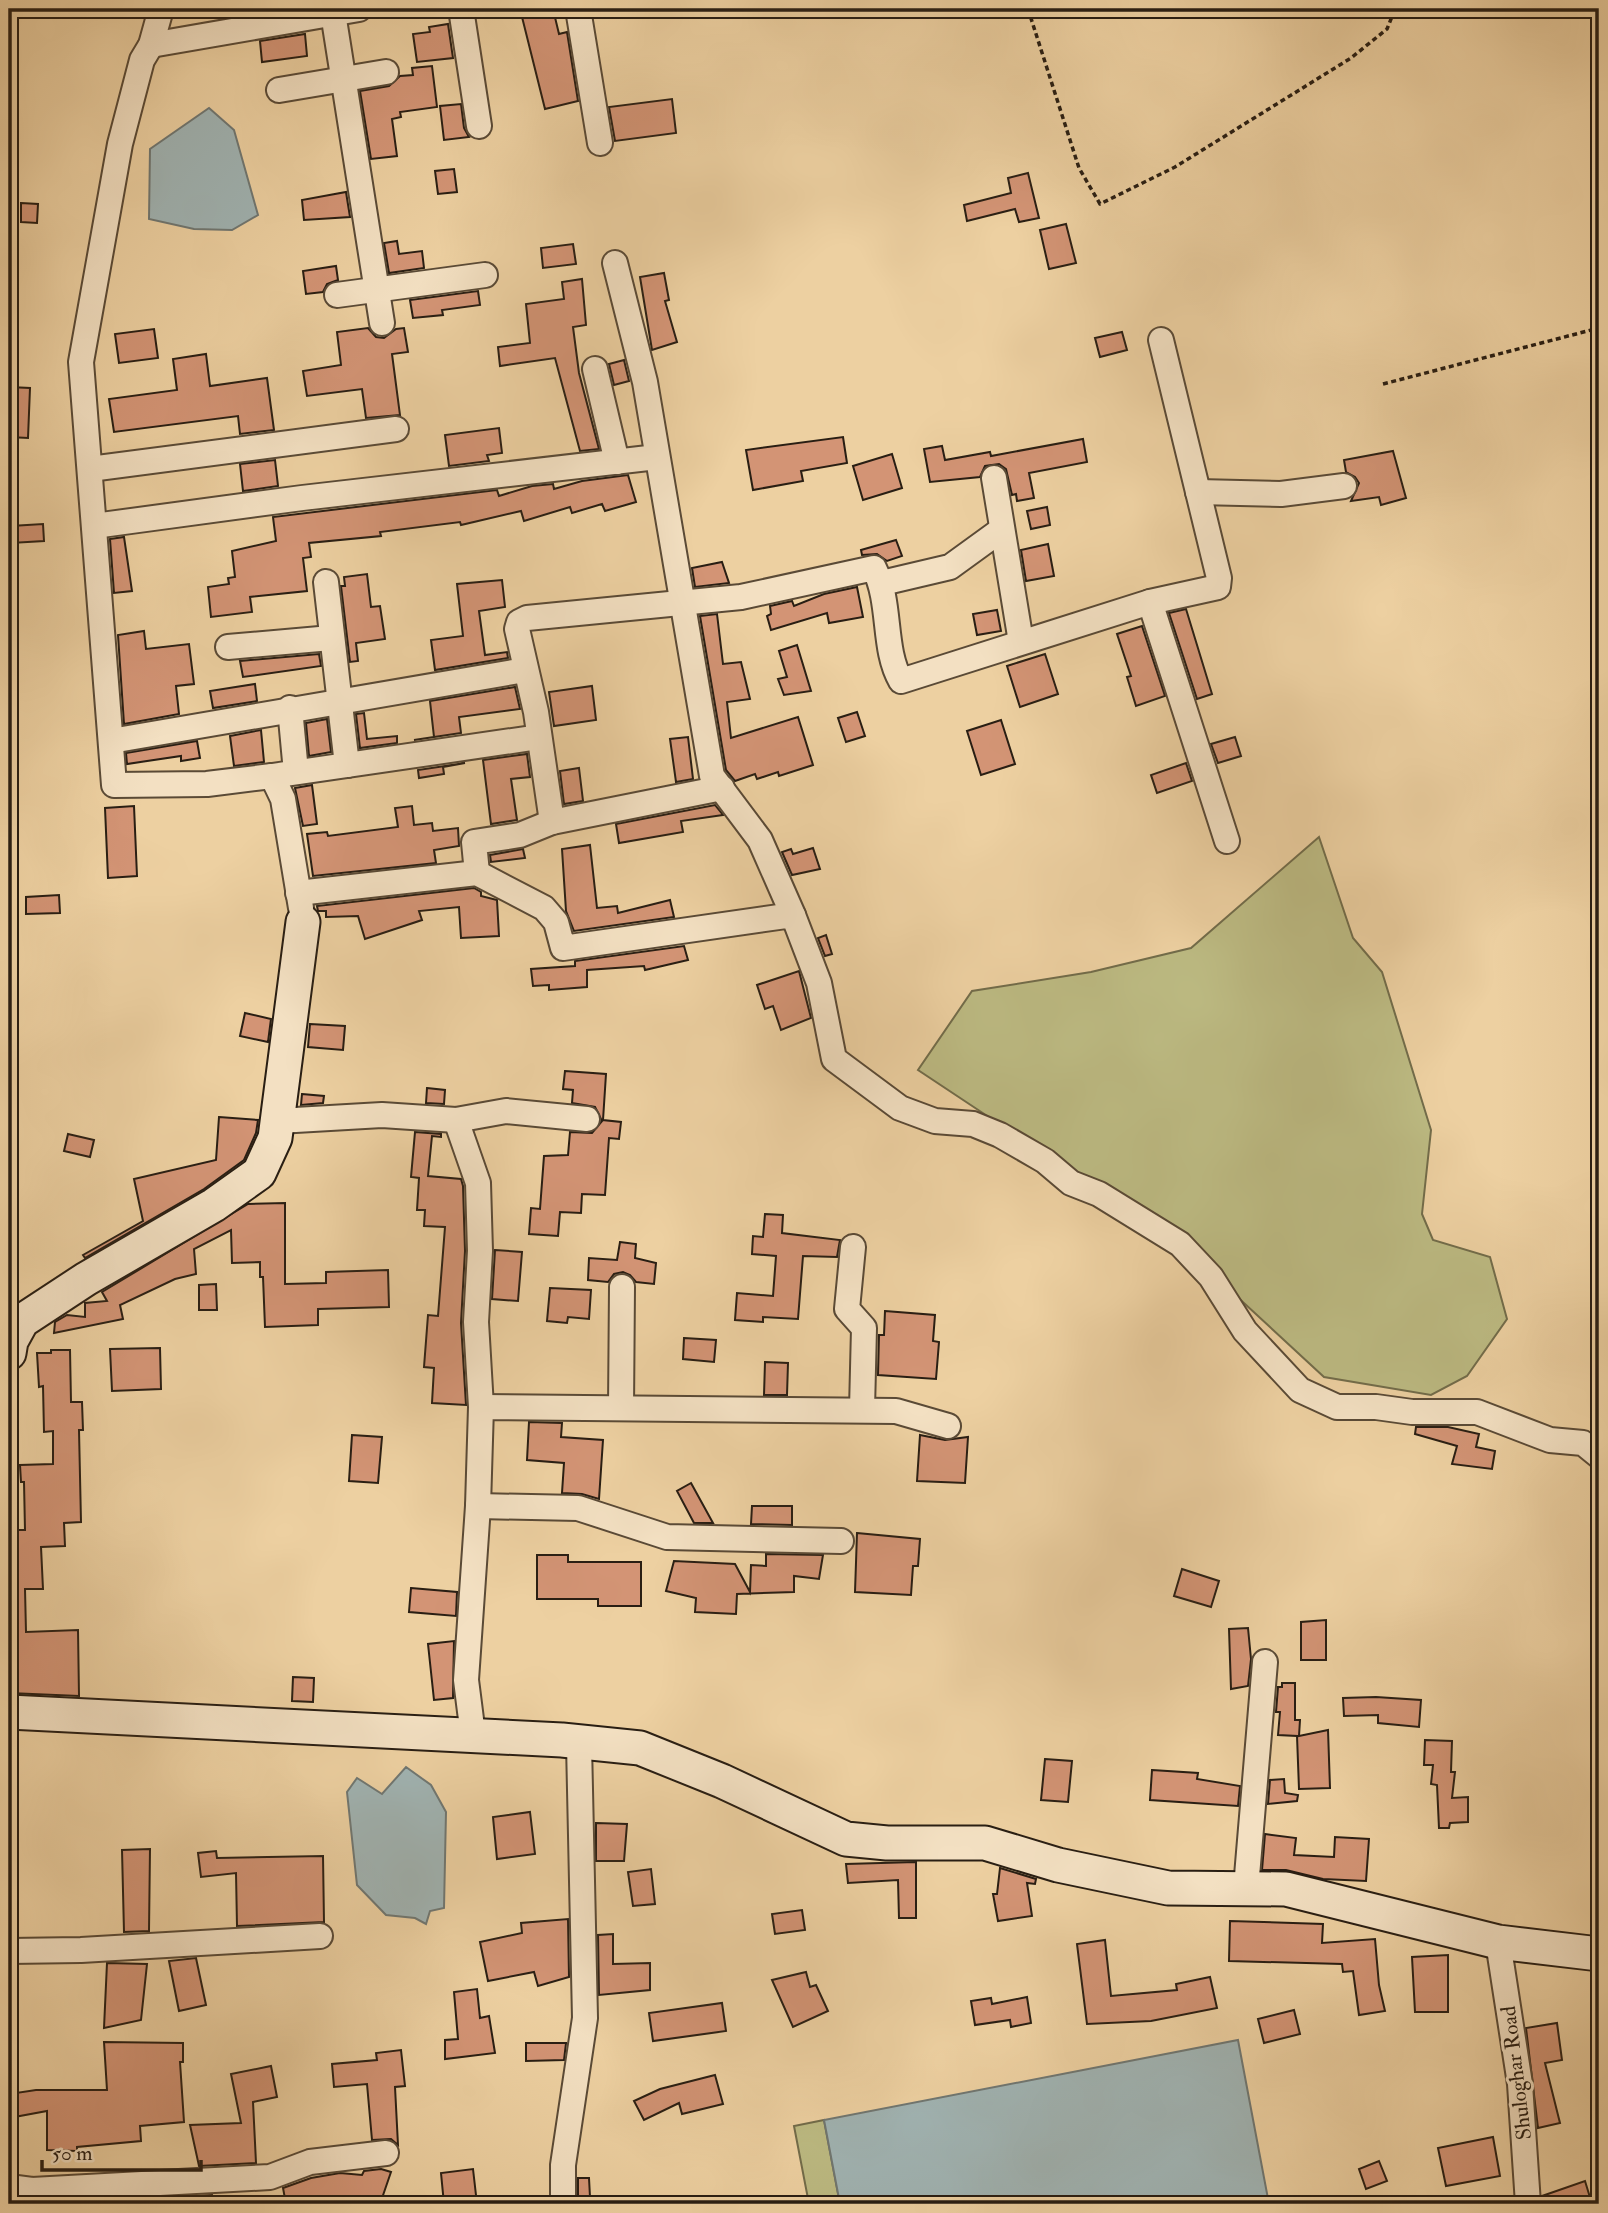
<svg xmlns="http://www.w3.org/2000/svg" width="1608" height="2213" viewBox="0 0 1608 2213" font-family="'IM FELL Double Pica',serif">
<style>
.green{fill:#bcba82;stroke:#726c4a;stroke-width:2}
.water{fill:#a0b3b2;stroke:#707772;stroke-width:2}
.building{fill:#d39475;stroke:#291e13;stroke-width:2}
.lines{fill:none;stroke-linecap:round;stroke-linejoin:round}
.street-casing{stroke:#5a4a36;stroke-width:28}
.secondary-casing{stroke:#291e13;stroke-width:37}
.path{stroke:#291e13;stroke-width:3.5;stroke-dasharray:5 3.5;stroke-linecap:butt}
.street{stroke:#f3e0c2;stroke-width:24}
.secondary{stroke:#f3e0c2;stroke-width:33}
.labels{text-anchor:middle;stroke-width:6;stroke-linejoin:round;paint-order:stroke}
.street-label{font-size:21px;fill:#291e13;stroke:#f3e0c2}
</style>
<rect width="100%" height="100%" fill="#edd0a1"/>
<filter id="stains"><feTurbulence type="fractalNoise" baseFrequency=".00286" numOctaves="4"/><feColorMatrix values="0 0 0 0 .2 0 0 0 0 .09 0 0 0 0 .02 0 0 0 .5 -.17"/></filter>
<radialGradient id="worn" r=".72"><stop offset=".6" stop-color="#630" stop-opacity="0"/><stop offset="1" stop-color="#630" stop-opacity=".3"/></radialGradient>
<g class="green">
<polygon points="1319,837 1353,938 1382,972 1431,1130 1422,1214 1433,1240 1490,1257 1507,1319 1467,1376 1431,1395 1324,1377 1180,1244 918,1070 972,991 1091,972 1191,948"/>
<polygon points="824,2120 840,2204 809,2204 794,2126"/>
</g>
<g class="water">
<polygon points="209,108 234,130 258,215 232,230 194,229 149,219 150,149"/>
<polygon points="406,1767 431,1785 446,1812 444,1908 430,1911 426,1924 415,1918 386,1915 357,1885 347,1792 357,1778 382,1794"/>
<polygon points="1238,2040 1269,2204 840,2204 824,2120"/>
</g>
<g class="building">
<polygon points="553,9 559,34 567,32 578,101 545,109 522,17"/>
<polygon points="448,24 453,58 417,62 413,34 430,32 429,27"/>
<polygon points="305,34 307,56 262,62 260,41"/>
<polygon points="432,66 437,107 400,112 401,117 392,119 397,156 371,159 360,91 389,86 400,76 413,75 412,68"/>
<polygon points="672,99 676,133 615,141 609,107"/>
<polygon points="461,104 464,128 469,137 444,140 440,106"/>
<polygon points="454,169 457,192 438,194 435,171"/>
<polygon points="1028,173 1039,218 1019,222 1015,209 967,221 964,205 1011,193 1008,178"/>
<polygon points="346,192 350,217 304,220 302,200"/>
<polygon points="21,203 38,204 37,223 21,222"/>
<polygon points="1066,224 1076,263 1049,269 1040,230"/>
<polygon points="397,241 399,254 422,251 424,268 389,273 384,243"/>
<polygon points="573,244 576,264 543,268 541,248"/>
<polygon points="336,266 338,280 327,284 323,292 306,294 303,271"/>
<polygon points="664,273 669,300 665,301 677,342 652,350 640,277"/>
<polygon points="582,279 586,325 573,327 579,373 599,449 580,451 555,358 500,366 498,347 530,343 526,304 564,299 562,282"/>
<polygon points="478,291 480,305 442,310 443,315 413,318 410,300"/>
<polygon points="368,328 376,337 384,338 396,329 404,328 408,352 392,354 400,415 366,418 362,389 307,396 303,371 341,365 337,332"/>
<polygon points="154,329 158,358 119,363 115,334"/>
<polygon points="1122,332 1127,350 1100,357 1095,338"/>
<polygon points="206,354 210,386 267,378 274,430 240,434 238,416 114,432 109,399 177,390 173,359"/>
<polygon points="624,360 629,381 614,385 609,364"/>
<polygon points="9,387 30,388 28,438 9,437"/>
<polygon points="499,428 502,453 487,455 489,461 449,466 445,435"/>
<polygon points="843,437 847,463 801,471 803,481 753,490 746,450"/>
<polygon points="1083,439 1087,462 1029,473 1034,498 1017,501 1016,494 1012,495 1006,469 999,464 985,466 980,477 930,482 924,449 942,446 945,460 990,452 991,456"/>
<polygon points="1393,451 1406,498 1381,505 1379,497 1351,501 1359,483 1355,477 1346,472 1344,460"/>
<polygon points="892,454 902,488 863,500 853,466"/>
<polygon points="275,460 278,486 243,491 240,464"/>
<polygon points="628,475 636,502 605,511 602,504 572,513 570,507 524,521 521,511 461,525 460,522 380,532 381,536 309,543 311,557 303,558 307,591 250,597 252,612 211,617 208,587 229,584 228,578 235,577 232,551 276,541 273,517 497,490 499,496 532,486 553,484 554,489 582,481"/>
<polygon points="1047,507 1050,525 1031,529 1027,511"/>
<polygon points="43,524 44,541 11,543 11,526"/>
<polygon points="124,537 132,591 114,593 110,539"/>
<polygon points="896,540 902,556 887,561 877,554 862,555 861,550"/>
<polygon points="1048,544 1054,576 1026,581 1021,550"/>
<polygon points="722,562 729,583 695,587 692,568"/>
<polygon points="367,574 371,607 380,606 385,639 356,643 358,661 350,662 341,586 345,586 344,577"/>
<polygon points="502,580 505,607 479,611 485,655 507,652 508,658 435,670 431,640 463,636 457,584"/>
<polygon points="857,587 863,617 829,623 827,613 771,630 767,616 771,614 770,606 792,601 794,606 824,594"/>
<polygon points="1186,609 1212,694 1197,699 1169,613"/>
<polygon points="997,610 1001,631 977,635 973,614"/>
<polygon points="717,614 723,664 741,662 750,699 727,702 731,738 798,717 813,765 779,776 778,772 757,779 755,774 735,781 726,770 700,616"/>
<polygon points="1142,626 1165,696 1136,706 1127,677 1131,676 1117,634"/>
<polygon points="144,631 146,649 189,644 194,684 176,686 179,714 124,724 118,635"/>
<polygon points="797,645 811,691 784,695 778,679 787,677 779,651"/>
<polygon points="319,654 321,666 243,677 240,661"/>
<polygon points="1045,654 1058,694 1020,707 1007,666"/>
<polygon points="255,684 257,701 213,708 210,691"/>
<polygon points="592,686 596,720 554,726 549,692"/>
<polygon points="515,687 520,709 459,717 461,733 414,740 434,737 430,701"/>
<polygon points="857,712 865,736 846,742 838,718"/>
<polygon points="364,713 367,739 397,736 397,743 360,748 356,714"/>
<polygon points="327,719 331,752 309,756 306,723"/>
<polygon points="1001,720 1015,764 981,775 967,731"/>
<polygon points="261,730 264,762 234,766 230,736"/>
<polygon points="688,737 693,779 676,782 670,739"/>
<polygon points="1235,737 1241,756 1218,763 1211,744"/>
<polygon points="197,741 200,758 181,761 181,756 127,764 126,753"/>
<polygon points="527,754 530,777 511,779 517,820 491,824 483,760"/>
<polygon points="465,763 443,767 444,774 419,778 418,770"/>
<polygon points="1186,763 1192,781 1157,793 1151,775"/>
<polygon points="579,768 583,801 564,804 560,771"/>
<polygon points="312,785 317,824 303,826 295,788"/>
<polygon points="715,805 723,815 681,821 683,832 619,843 616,824"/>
<polygon points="134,806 137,876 108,878 105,808"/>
<polygon points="412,806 414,825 432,823 433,831 458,828 459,846 434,850 436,863 313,876 307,834 327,832 328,836 398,827 395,808"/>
<polygon points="590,845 597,908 617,906 618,913 670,900 674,917 574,931 566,911 562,849"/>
<polygon points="813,848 820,869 792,875 782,852 791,849 793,854"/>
<polygon points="523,849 525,858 491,862 490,855"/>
<polygon points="474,888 481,892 481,896 497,900 499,936 461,938 459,907 419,911 422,920 365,939 358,916 326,917 326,911 318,911 317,906"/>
<polygon points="59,895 60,913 26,914 26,897"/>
<polygon points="826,935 832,954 825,956 818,938"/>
<polygon points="684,946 688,960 645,970 644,966 587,970 587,987 549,990 549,985 533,986 531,969 575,966 575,961"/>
<polygon points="799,971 811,1018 781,1030 773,1006 765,1009 757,985"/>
<polygon points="245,1013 271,1019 268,1042 240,1036"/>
<polygon points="310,1024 345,1026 343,1050 308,1047"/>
<polygon points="565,1071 606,1074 603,1120 621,1122 619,1139 609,1138 605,1195 582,1194 581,1213 560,1212 558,1236 529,1234 531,1208 540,1209 544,1156 568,1155 570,1132 592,1133 602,1121 595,1107 572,1103 573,1090 563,1089"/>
<polygon points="427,1088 445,1090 444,1104 426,1103"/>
<polygon points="302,1094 324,1096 323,1103 301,1105"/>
<polygon points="219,1117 258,1120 256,1133 244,1160 204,1189 85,1258 83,1255 143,1221 134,1179 216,1160"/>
<polygon points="415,1132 441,1134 441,1137 432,1136 428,1176 461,1179 463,1186 465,1251 461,1323 466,1405 432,1403 434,1368 424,1367 428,1315 438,1316 445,1227 424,1226 425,1210 417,1210 419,1178 411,1177"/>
<polygon points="68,1134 94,1140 90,1157 64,1151"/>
<polygon points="285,1203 285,1284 326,1283 326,1272 388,1270 389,1307 318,1309 318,1325 265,1327 263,1277 260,1277 260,1262 232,1263 231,1230 194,1249 196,1274 175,1279 120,1305 123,1319 54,1333 55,1322 67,1315 85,1317 85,1303 107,1301 102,1292 248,1204"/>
<polygon points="765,1214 783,1215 782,1233 840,1240 837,1257 803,1256 798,1319 763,1317 763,1322 735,1320 737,1293 773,1296 776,1256 752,1254 753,1236 763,1237"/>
<polygon points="620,1242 636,1244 635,1258 656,1263 654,1284 636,1282 630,1275 623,1272 614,1274 608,1282 588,1280 589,1258 617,1260"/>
<polygon points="495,1250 522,1252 518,1301 492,1299"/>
<polygon points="216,1284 217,1310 199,1310 199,1285"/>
<polygon points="550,1288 591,1290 589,1319 568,1317 567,1323 547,1321"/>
<polygon points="885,1311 935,1315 933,1341 939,1342 936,1379 878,1375 879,1335 884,1335"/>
<polygon points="684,1338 716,1340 714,1362 683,1359"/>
<polygon points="160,1348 161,1389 112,1391 110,1349"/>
<polygon points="51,1350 70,1350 71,1402 82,1402 83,1430 79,1430 81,1522 64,1523 65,1546 41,1547 43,1589 25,1589 26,1632 78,1630 79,1696 9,1693 9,1565 16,1564 15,1530 25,1530 24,1482 21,1482 20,1465 53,1464 53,1431 44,1432 43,1386 39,1387 37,1353 51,1353"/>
<polygon points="765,1362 788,1363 787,1395 764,1395"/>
<polygon points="529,1422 562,1423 561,1437 603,1440 599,1499 582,1494 562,1493 564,1463 527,1460"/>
<polygon points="1416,1427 1448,1427 1479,1434 1476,1447 1495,1451 1492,1469 1452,1464 1457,1446 1415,1434"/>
<polygon points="352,1435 382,1437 378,1483 349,1481"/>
<polygon points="920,1435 945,1440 968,1437 965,1483 917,1481"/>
<polygon points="691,1483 713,1523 694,1523 677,1491"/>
<polygon points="752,1506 792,1506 792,1525 751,1524"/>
<polygon points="857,1533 920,1539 918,1566 913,1566 911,1595 855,1592"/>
<polygon points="766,1554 823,1555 819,1579 794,1576 794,1592 737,1594 736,1614 695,1612 696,1598 666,1591 674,1561 735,1564 750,1592 751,1565 766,1566"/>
<polygon points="537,1555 568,1555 568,1562 641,1562 641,1606 598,1606 598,1599 537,1599"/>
<polygon points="1182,1569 1219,1581 1211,1607 1174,1596"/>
<polygon points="411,1588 457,1592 456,1616 409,1612"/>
<polygon points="1326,1620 1326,1660 1301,1660 1301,1622"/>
<polygon points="1248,1628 1251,1659 1248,1686 1231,1689 1229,1629"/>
<polygon points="454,1641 453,1698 434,1700 428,1644"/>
<polygon points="293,1677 314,1678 313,1702 292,1701"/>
<polygon points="1282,1683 1295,1683 1295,1720 1300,1720 1299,1736 1328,1730 1330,1788 1299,1789 1297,1736 1278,1735 1280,1712 1276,1712 1278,1687 1282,1687"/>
<polygon points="1376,1697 1421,1700 1419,1727 1378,1723 1378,1715 1344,1716 1343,1698"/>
<polygon points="1425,1740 1452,1741 1451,1772 1455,1772 1452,1798 1468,1797 1468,1822 1450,1823 1449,1828 1439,1828 1437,1785 1431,1784 1433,1765 1424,1765"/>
<polygon points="1045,1759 1072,1761 1068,1802 1041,1800"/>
<polygon points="1152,1770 1198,1773 1197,1779 1240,1786 1238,1806 1150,1800"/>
<polygon points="1284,1779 1285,1793 1298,1795 1297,1801 1268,1804 1270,1780"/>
<polygon points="530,1812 535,1854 497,1859 493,1817"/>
<polygon points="596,1823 627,1824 624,1861 596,1861"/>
<polygon points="1265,1834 1296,1838 1294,1855 1334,1857 1335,1837 1369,1839 1366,1881 1323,1879 1286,1870 1262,1870"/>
<polygon points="150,1849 149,1931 124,1932 122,1850"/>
<polygon points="216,1851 217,1858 323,1856 324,1922 237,1926 236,1873 201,1877 198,1853"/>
<polygon points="916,1862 916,1918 899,1918 898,1880 848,1883 846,1864"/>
<polygon points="1000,1868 1036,1879 1035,1884 1027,1883 1032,1916 998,1921 993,1894 997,1894"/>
<polygon points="651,1869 655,1904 633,1906 628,1872"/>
<polygon points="802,1910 805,1930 775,1934 772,1914"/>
<polygon points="568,1919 569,1977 538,1986 534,1972 488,1981 480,1942 522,1933 521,1923"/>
<polygon points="1230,1921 1323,1924 1322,1943 1375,1939 1379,1985 1385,2011 1359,2015 1353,1971 1343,1972 1342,1964 1229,1961"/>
<polygon points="613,1934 613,1964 650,1963 650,1990 599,1995 598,1935"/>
<polygon points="1105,1940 1111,1996 1177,1990 1176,1984 1210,1977 1217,2008 1151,2021 1087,2024 1077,1944"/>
<polygon points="1448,1955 1448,2012 1415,2012 1412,1957"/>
<polygon points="196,1958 206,2005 179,2011 169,1961"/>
<polygon points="107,1963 147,1964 141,2020 104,2028"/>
<polygon points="806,1972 810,1987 816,1985 828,2011 793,2027 772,1980"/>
<polygon points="477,1989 480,2018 489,2016 495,2053 445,2059 445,2040 458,2039 454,1992"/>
<polygon points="1027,1997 1031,2023 1011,2027 1010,2020 975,2025 971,2001 991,1998 992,2004"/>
<polygon points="722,2003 726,2031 653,2041 649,2013"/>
<polygon points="1294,2010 1300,2034 1264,2043 1258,2019"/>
<polygon points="1557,2023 1562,2060 1545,2063 1560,2123 1538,2128 1526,2028"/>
<polygon points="104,2042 183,2043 183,2062 180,2062 184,2122 140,2126 141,2141 77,2147 77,2151 47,2150 47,2111 9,2118 9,2094 36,2090 107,2090"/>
<polygon points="526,2043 566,2043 564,2060 526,2061"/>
<polygon points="401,2050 405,2086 395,2087 398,2145 391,2139 372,2140 367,2084 334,2087 332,2064 377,2060 376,2053"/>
<polygon points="271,2066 277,2097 253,2102 256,2163 199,2166 190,2125 241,2123 231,2074"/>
<polygon points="715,2075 723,2104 682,2114 679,2103 644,2120 634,2101 660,2089"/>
<polygon points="1493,2137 1500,2176 1446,2186 1438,2148"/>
<polygon points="1379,2161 1387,2181 1366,2189 1359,2169"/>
<polygon points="381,2169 391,2172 380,2204 286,2204 283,2188 311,2178 340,2173 362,2175 364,2171"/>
<polygon points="473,2169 477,2204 444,2204 441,2173"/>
<polygon points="578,2178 589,2178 590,2197 578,2197"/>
<polygon points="1585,2181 1592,2204 1543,2204 1542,2196"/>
<polygon points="212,2195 214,2204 165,2204 164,2198"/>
</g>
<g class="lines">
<g class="street-casing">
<g id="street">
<polyline points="161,9 151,45 142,60 120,144 81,362 114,785 207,784 272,776 283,799 301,908"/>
<polyline points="461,9 479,126"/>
<polyline points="578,9 600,143"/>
<polyline points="333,13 382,323"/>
<polyline points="151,45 359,9"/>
<polyline points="279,90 386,72"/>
<polyline points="615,263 645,382 712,776 760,840 793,915"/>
<polyline points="337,295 485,275"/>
<polyline points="595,369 617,462"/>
<polyline points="90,469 396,429"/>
<polyline points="994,478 1021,642"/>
<polyline points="1198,492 1281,494 1344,486"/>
<polyline points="94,526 302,498 657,457"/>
<polyline points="326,582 347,765"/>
<polyline points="882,583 950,567 1001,530"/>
<polyline points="1150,602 1227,841"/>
<polyline points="228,647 331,638"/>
<polyline points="290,708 296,772"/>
<polyline points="111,741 525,670"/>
<polyline points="272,776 539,737"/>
<path d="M552,822L536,712L517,629L519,622L527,618L741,597L874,568C892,604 882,648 901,681L1150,602L1218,587L1219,578L1161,340"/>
<polyline points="477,873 474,842 520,835 552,822 722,788"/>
<polyline points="298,893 477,873 544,908 556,922 563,948 793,915 819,983 834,1059 900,1108 935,1121 973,1124 1000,1135 1045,1161 1071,1183 1099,1194 1180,1244 1211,1277 1245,1331 1300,1390 1337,1407 1376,1407 1412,1412 1477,1412 1550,1440 1583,1443 1599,1456"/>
<polyline points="456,1120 478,1183 480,1251 476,1322 481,1407"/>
<polyline points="278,1121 382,1115 456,1120 506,1111 587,1119"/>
<polyline points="853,1247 847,1309 864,1328 862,1409"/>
<polyline points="621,1408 622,1287"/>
<polyline points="478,1506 578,1508 667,1537 841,1541"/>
<polyline points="473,1735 466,1680 478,1506 481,1407 896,1411 948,1426"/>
<polyline points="1246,1888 1265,1662"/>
<polyline points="1498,1942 1520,2084 1528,2204"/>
<polyline points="9,1951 81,1950 320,1936"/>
<polyline points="9,2187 32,2190 270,2177 310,2162 386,2153"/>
<polyline points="563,2204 563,2165 585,2018 579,1744"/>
</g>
</g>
<g class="secondary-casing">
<g id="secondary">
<polyline points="9,1353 11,1341 22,1321 86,1279 214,1205 259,1173 275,1138 303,922"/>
<polyline points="9,1712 562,1740 640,1748 722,1781 846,1839 887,1843 985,1843 1058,1865 1168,1888 1286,1889 1498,1942 1599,1954"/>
</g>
</g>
<g class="path">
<polyline points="1028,9 1079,168 1100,204 1175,167 1351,58 1387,29 1395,9"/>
<polyline points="1383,384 1599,328"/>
</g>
<use href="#street" class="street"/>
<use href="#secondary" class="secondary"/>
</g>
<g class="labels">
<g class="street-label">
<text transform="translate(1516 2073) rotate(-97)" y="7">Shuloghar Road</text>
</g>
</g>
<rect width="1608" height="2213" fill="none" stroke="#edd0a1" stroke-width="35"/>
<rect x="10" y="10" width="1587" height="2192" fill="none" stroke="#291e13" stroke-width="3.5"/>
<rect x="18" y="18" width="1573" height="2178" fill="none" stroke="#291e13" stroke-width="2"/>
<path d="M42 2160v10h159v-10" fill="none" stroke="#291e13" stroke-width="3.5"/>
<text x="52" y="2160" font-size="21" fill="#291e13" stroke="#f3e0c2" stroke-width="5" paint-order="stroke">50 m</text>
<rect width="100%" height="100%" filter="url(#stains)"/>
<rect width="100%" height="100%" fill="url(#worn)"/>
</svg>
